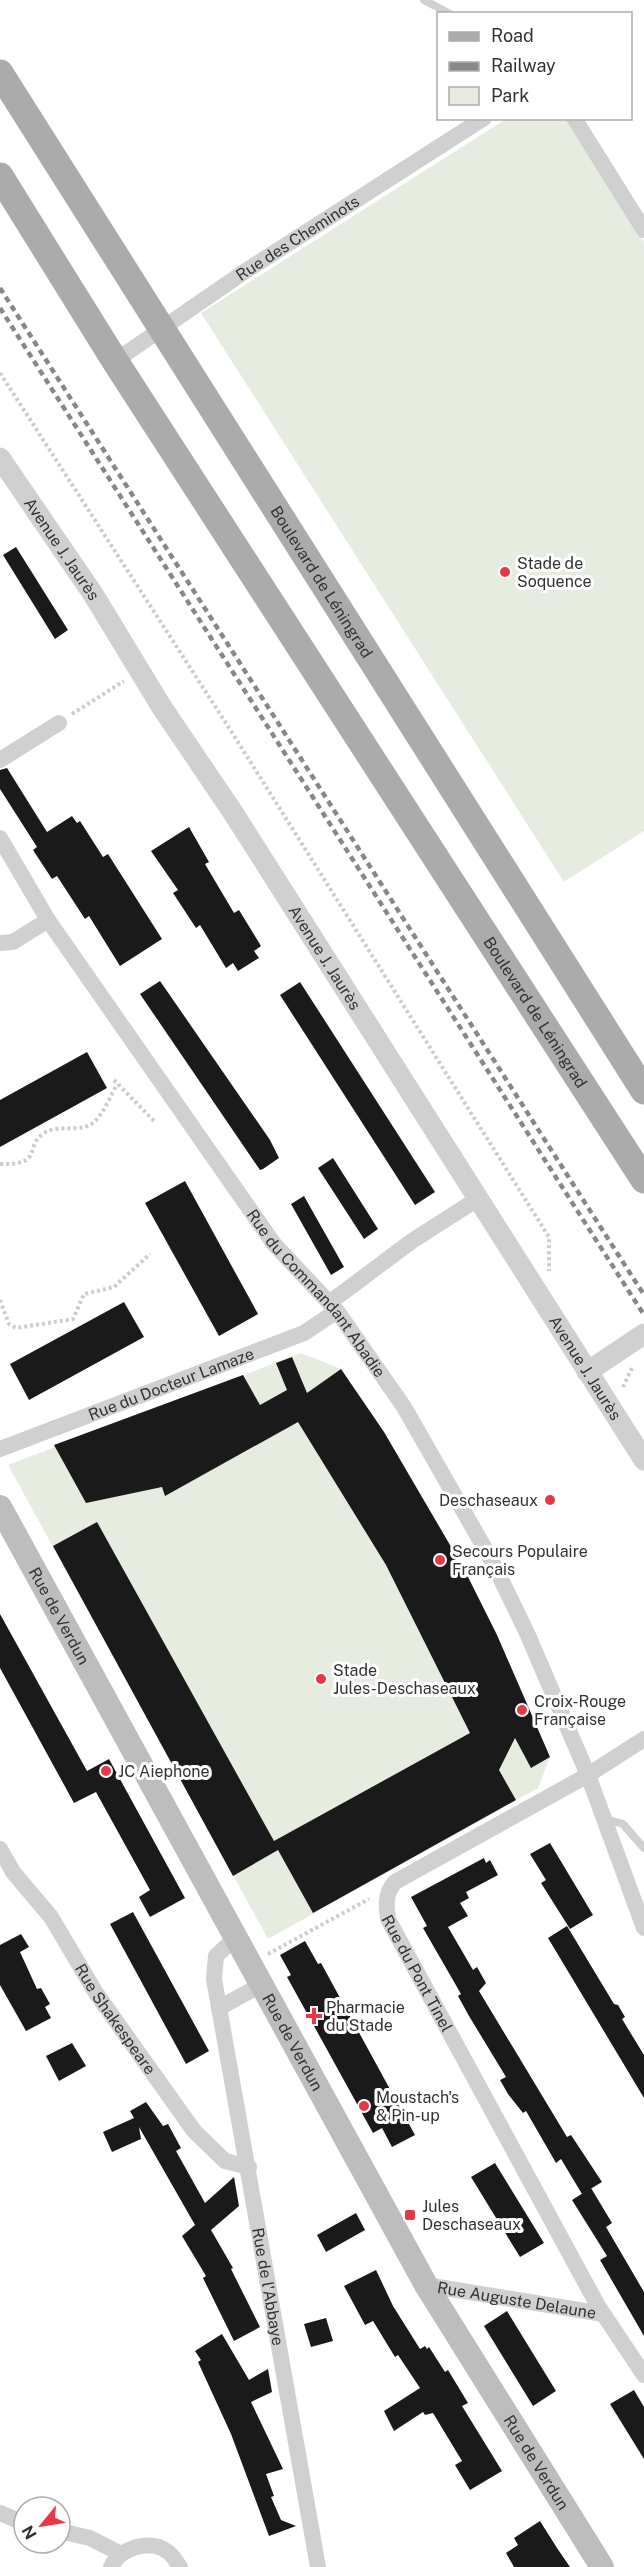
<svg xmlns="http://www.w3.org/2000/svg" width="644" height="2567" viewBox="0 0 644 2567" font-family="'Public Sans',sans-serif">
<style>
.green{fill:#e6ecdf}
.building{fill:#1a1a1a}
.lines{fill:none;stroke-linecap:round;stroke-linejoin:round}
.path{stroke:#cdcdcd;stroke-width:4;stroke-dasharray:3 3;stroke-linecap:butt}
.service{stroke:#d0d0d0;stroke-width:8}
.minor{stroke:#d0d0d0;stroke-width:16}
.tertiary{stroke:#d0d0d0;stroke-width:21}
.secondary{stroke:#bdbdbd;stroke-width:24}
.primary{stroke:#ababab;stroke-width:27}
.rail{stroke:#888;stroke-width:4.5;stroke-dasharray:6 4.5;stroke-linecap:butt}
.poi-dot{fill:#e63946;stroke:#fff;stroke-width:2}
.labels{text-anchor:middle;stroke-width:6;stroke-linejoin:round;paint-order:stroke}
.street-label{font-size:16px;fill:#333;stroke:#fff}
.poi-label{font-size:16px;fill:#333;stroke:#fff;text-anchor:start}
</style>
<rect width="100%" height="100%" fill="#fff"/>
<g class="green">
<polygon points="506,119 565,119 644,242 644,831 564,882 201,313"/>
<polygon points="301,1353 341,1369 384,1432 464,1569 497,1635 550,1757 538,1788 268,1939 8,1465"/>
</g>
<g class="building">
<polygon points="16,547 68,630 55,639 3,555"/>
<polygon points="7,768 47,832 72,816 77,823 80,821 103,857 108,854 162,939 120,966 89,916 85,919 57,876 52,879 33,850 37,847 0,789 0,770"/>
<polygon points="189,827 209,862 205,864 234,913 239,910 261,946 254,951 259,958 238,971 233,963 226,968 200,925 196,928 173,893 178,890 151,851"/>
<polygon points="160,981 270,1140 279,1158 263,1169 260,1170 140,994"/>
<polygon points="300,982 435,1192 415,1205 280,995"/>
<polygon points="87,1052 107,1088 0,1147 0,1100"/>
<polygon points="333,1158 378,1229 364,1239 318,1168"/>
<polygon points="185,1181 258,1314 219,1336 145,1203"/>
<polygon points="304,1196 344,1267 331,1275 291,1204"/>
<polygon points="124,1302 144,1337 29,1400 10,1364"/>
<polygon points="292,1357 307,1393 341,1369 384,1432 464,1569 497,1635 550,1757 531,1768 515,1738 499,1770 516,1800 313,1913 278,1850 233,1876 53,1546 97,1522 274,1841 470,1733 386,1565 298,1422 165,1496 162,1487 86,1503 54,1445 243,1375 260,1405 287,1390 276,1363"/>
<polygon points="0,1614 87,1771 109,1759 185,1898 150,1917 139,1897 150,1890 96,1792 74,1803 0,1668"/>
<polygon points="550,1843 593,1915 570,1929 541,1883 546,1880 530,1854"/>
<polygon points="484,1858 486,1863 490,1860 498,1875 466,1892 469,1898 460,1903 468,1916 448,1927 473,1970 477,1967 486,1983 479,1991 567,2137 571,2135 602,2182 582,2194 561,2159 556,2163 526,2111 523,2113 508,2094 500,2080 506,2077 469,2016 458,1996 461,1994 423,1928 427,1926 411,1897"/>
<polygon points="133,1912 209,2051 186,2064 110,1924"/>
<polygon points="567,1926 614,2004 618,2005 625,2017 622,2019 644,2055 644,2098 548,1938"/>
<polygon points="21,1934 29,1947 20,1952 37,1989 41,1988 50,2004 45,2007 51,2018 26,2031 0,1985 0,1945"/>
<polygon points="305,1941 318,1964 321,1963 415,2135 392,2147 382,2128 373,2133 287,1977 291,1975 280,1955"/>
<polygon points="72,2043 86,2066 59,2081 46,2056"/>
<polygon points="146,2102 163,2126 168,2124 181,2148 176,2151 205,2203 234,2177 239,2206 211,2230 233,2268 231,2269 260,2327 234,2341 203,2278 206,2276 182,2236 195,2225 139,2127 141,2139 112,2152 103,2132 134,2118 130,2111"/>
<polygon points="495,2163 544,2243 520,2257 471,2177"/>
<polygon points="591,2188 612,2223 606,2227 644,2292 644,2336 600,2260 607,2256 572,2200"/>
<polygon points="356,2213 365,2230 326,2252 317,2235"/>
<polygon points="376,2270 393,2306 420,2349 425,2346 427,2349 429,2347 445,2372 448,2370 468,2403 462,2406 502,2471 470,2490 455,2465 462,2461 433,2413 425,2415 423,2412 394,2431 384,2411 420,2388 398,2355 395,2357 373,2321 365,2325 344,2286"/>
<polygon points="507,2311 556,2391 533,2406 484,2326"/>
<polygon points="326,2318 333,2341 311,2347 304,2324"/>
<polygon points="222,2334 249,2380 268,2369 272,2392 251,2402 283,2469 266,2474 274,2496 271,2497 281,2520 296,2526 269,2536 231,2434 198,2362 201,2360 195,2351"/>
<polygon points="634,2390 644,2407 644,2459 610,2404"/>
<polygon points="540,2521 557,2548 570,2567 514,2567 506,2553 518,2545 514,2538"/>
</g>
<g class="lines">
<g class="path">
<polyline points="0,373 231,731 549,1237 549,1271"/>
<polyline points="72,714 124,681"/>
<polyline points="114,1080 155,1122"/>
<path d="M0,1164C45,1165 23,1147 44,1133C58,1124 80,1133 93,1123C103,1115 111,1095 117,1084"/>
<polyline points="0,1300 9,1324 16,1328 73,1319 84,1294 114,1287 150,1254"/>
<polyline points="623,1387 633,1366"/>
<polyline points="268,1954 369,1899"/>
</g>
<g class="service">
<polyline points="424,0 450,14"/>
<polyline points="605,1819 623,1824 644,1848"/>
</g>
<g class="minor">
<polyline points="574,118 644,230"/>
<path id="s1" d="M115,361L244,272L484,118"/>
<polyline points="0,760 59,723"/>
<path id="s2" d="M0,838L48,920L274,1244L337,1311L404,1407L492,1561L527,1633L588,1775L644,1928"/>
<polyline points="0,943 13,942 48,920"/>
<polyline points="329,1303 412,1241 476,1200"/>
<path id="s3" d="M0,1449L304,1333L337,1311"/>
<path id="s4" d="M644,1739L588,1775L395,1882C385,1893 386,1905 388,1919L598,2306L644,2375"/>
<path id="s5" d="M0,1849L13,1872L51,1917L96,1993L194,2131L225,2161L249,2167"/>
<path id="s6" d="M236,1937L216,1956L214,1979L318,2567"/>
<polyline points="219,2008 261,1985"/>
<path id="s7" d="M426,2285L603,2314"/>
<polyline points="0,2513 24,2523"/>
<polyline points="60,2531 90,2538 121,2554"/>
<path d="M111,2567C120,2548 150,2538 168,2552C173,2555 177,2563 180,2567"/>
</g>
<g class="tertiary">
<path id="s8" d="M0,458L93,594L161,706L234,814L644,1460"/>
<polyline points="587,1372 644,1334"/>
</g>
<path class="secondary" id="s9" d="M0,1507L426,2285L602,2567"/>
<g class="primary">
<path id="s10" d="M0,73L644,1091"/>
<path id="s11" d="M0,176L115,361L644,1180"/>
</g>
<g class="rail">
<polyline points="0,288 644,1295"/>
<polyline points="0,308 644,1315"/>
</g>
</g>
<g class="poi-dot">
<circle cx="505" cy="572" r="6"/>
<circle cx="550" cy="1500" r="6"/>
<circle cx="440" cy="1560" r="6"/>
<circle cx="321" cy="1679" r="6"/>
<circle cx="522" cy="1710" r="6"/>
<circle cx="106" cy="1771" r="6"/>
<path d="M311 2007h6v6h6v6h-6v6h-6v-6h-6v-6h6z"/>
<circle cx="364" cy="2106" r="6"/>
<rect x="404" y="2209" width="12" height="12" rx="3"/>
</g>
<g class="labels">
<g class="street-label">
<text dy="6" stroke="none"><textPath href="#s1" startOffset="220">Rue des Cheminots</textPath></text>
<text dy="6" stroke="none"><textPath href="#s8" startOffset="110">Avenue J. Jaurès</textPath></text>
<text dy="6" stroke="none"><textPath href="#s10" startOffset="602">Boulevard de Léningrad</textPath></text>
<text dy="6" stroke="none"><textPath href="#s8" startOffset="596">Avenue J. Jaurès</textPath></text>
<text dy="6" stroke="none"><textPath href="#s11" startOffset="993">Boulevard de Léningrad</textPath></text>
<text dy="6" stroke="none"><textPath href="#s2" startOffset="555">Rue du Commandant Abadie</textPath></text>
<text dy="6" stroke="none"><textPath href="#s8" startOffset="1082">Avenue J. Jaurès</textPath></text>
<text dy="6" stroke="none"><textPath href="#s3" startOffset="183">Rue du Docteur Lamaze</textPath></text>
<text dy="6" stroke="none"><textPath href="#s9" startOffset="124">Rue de Verdun</textPath></text>
<text dy="6" stroke="none"><textPath href="#s4" startOffset="388">Rue du Pont Tinel</textPath></text>
<text dy="6" stroke="none"><textPath href="#s5" startOffset="206">Rue Shakespeare</textPath></text>
<text dy="6" stroke="none"><textPath href="#s9" startOffset="610">Rue de Verdun</textPath></text>
<text dy="6" stroke="none"><textPath href="#s6" startOffset="363">Rue de l'Abbaye</textPath></text>
<text dy="6" stroke="none"><textPath href="#s7" startOffset="92">Rue Auguste Delaune</textPath></text>
<text dy="6" stroke="none"><textPath href="#s9" startOffset="1096">Rue de Verdun</textPath></text>
</g>
<g class="poi-label">
<text x="517" y="569">Stade de<tspan x="517" dy="18">Soquence</tspan></text>
<text x="538" y="1506" text-anchor="end">Deschaseaux</text>
<text x="452" y="1557">Secours Populaire<tspan x="452" dy="18">Français</tspan></text>
<text x="333" y="1676">Stade<tspan x="333" dy="18">Jules-Deschaseaux</tspan></text>
<text x="534" y="1707">Croix-Rouge<tspan x="534" dy="18">Française</tspan></text>
<text x="118" y="1777">JC Aiephone</text>
<text x="326" y="2013">Pharmacie<tspan x="326" dy="18">du Stade</tspan></text>
<text x="376" y="2103">Moustach's<tspan x="376" dy="18">&amp; Pin-up</tspan></text>
<text x="422" y="2212">Jules<tspan x="422" dy="18">Deschaseaux</tspan></text>
</g>
</g>
<rect x="437" y="12" width="195" height="108" fill="#ffffff" stroke="#adadad" stroke-width="1.5"/>
<rect x="449" y="32" width="30" height="9" fill="#ababab" stroke="#adadad" stroke-width="1.5"/>
<text x="491" y="42" font-size="18" fill="#333333">Road</text>
<rect x="449" y="62" width="30" height="9" fill="#888888" stroke="#adadad" stroke-width="1.5"/>
<text x="491" y="72" font-size="18" fill="#333333">Railway</text>
<rect x="449" y="87" width="30" height="18" fill="#e6ecdf" stroke="#adadad" stroke-width="1.5"/>
<text x="491" y="102" font-size="18" fill="#333333">Park</text>
<g transform="translate(42 2525) rotate(240)"><circle r="28" fill="#ffffff" stroke="#adadad" stroke-width="1.5"/>
<path d="M0-4.5L10 22L0 15L-10 22Z" fill="#e63946"/>
<text y="-9" font-size="16" font-weight="bold" text-anchor="middle" fill="#333333">N</text>
</g>
</svg>
